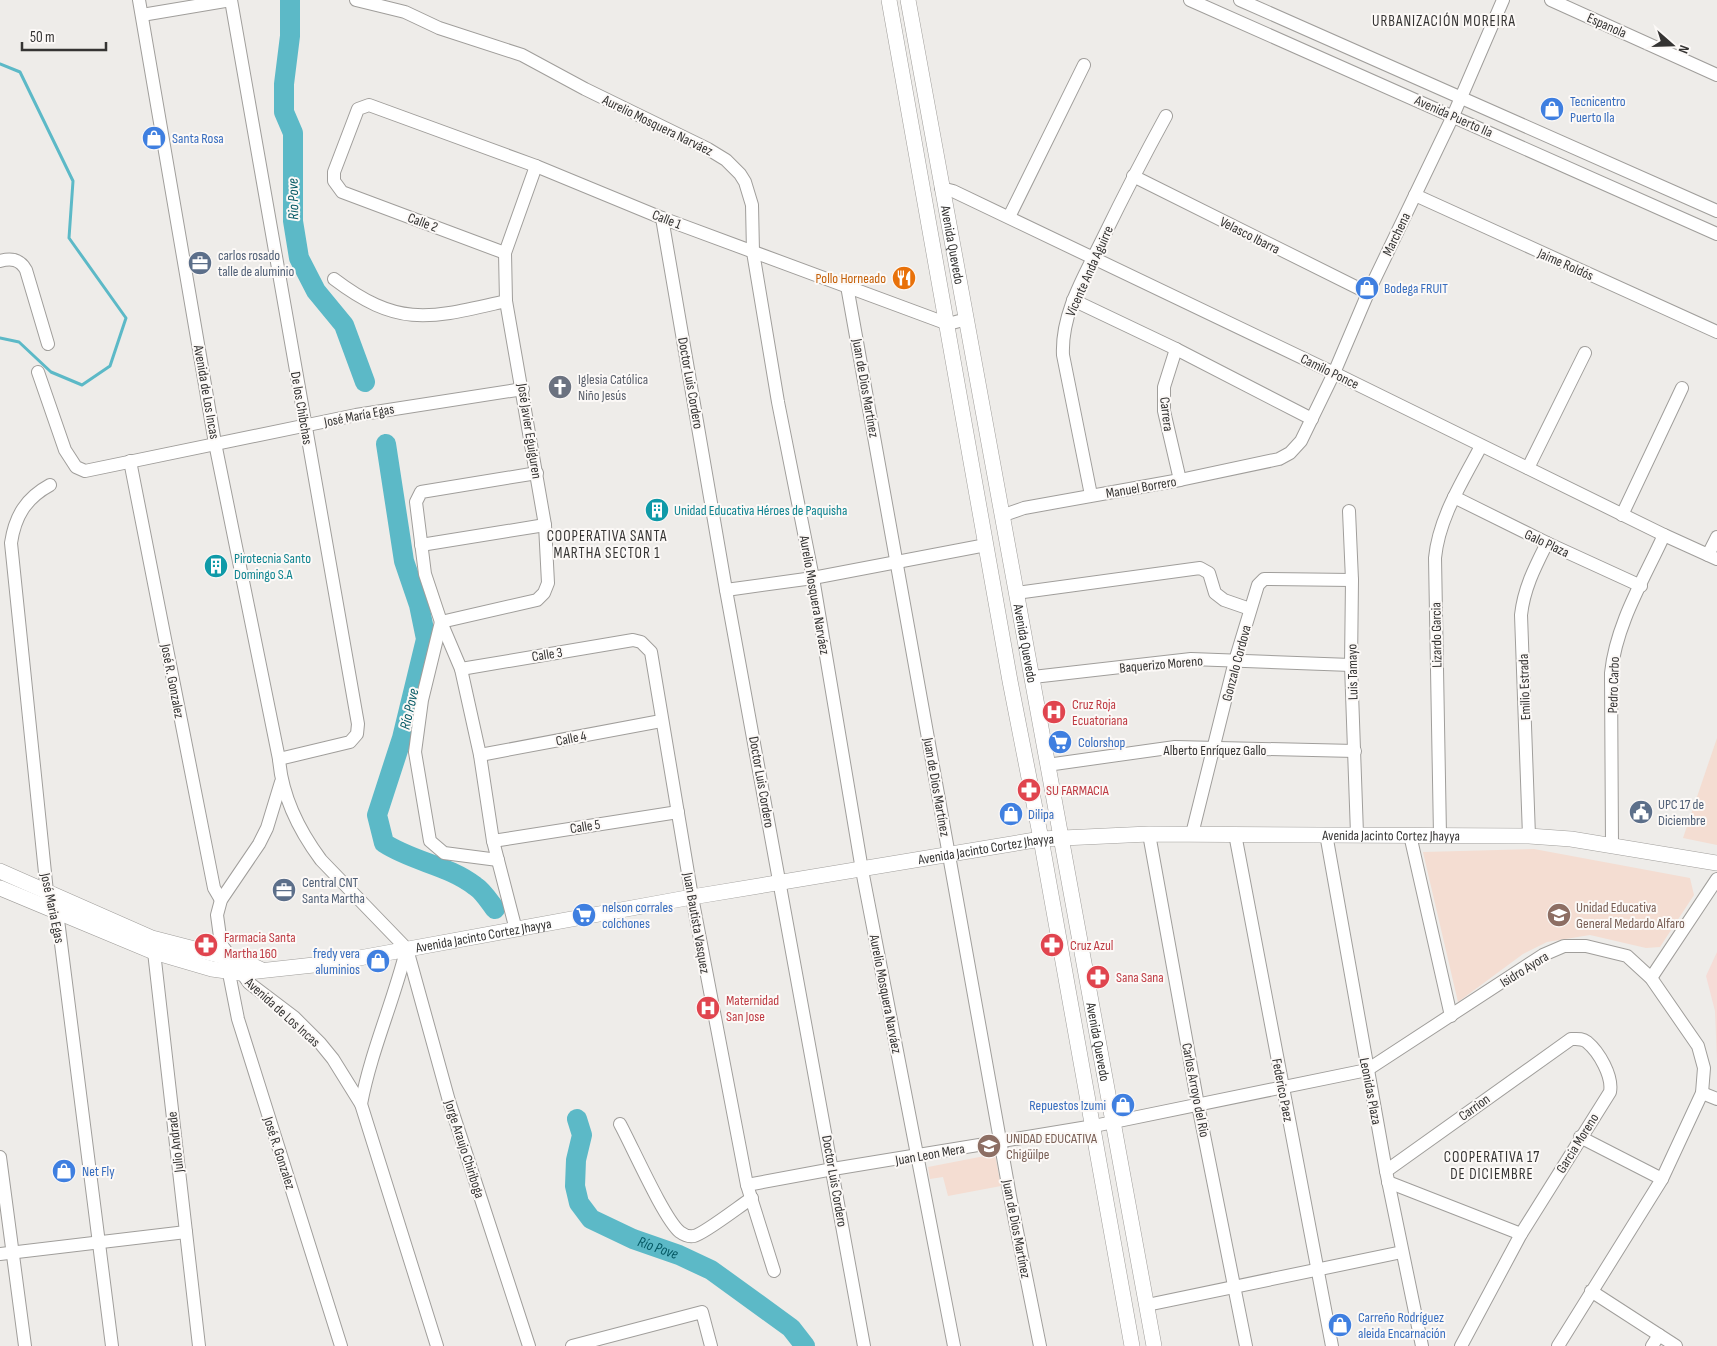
<svg xmlns="http://www.w3.org/2000/svg" width="1717" height="1346" viewBox="0 0 1717 1346" font-family="'Sofia Sans Condensed',sans-serif">
<style>
.commercial{fill:#f6dcd7}
.education{fill:#f4ddd2}
.lines{fill:none;stroke-linecap:round;stroke-linejoin:round}
.stream{stroke:#5cb9c7;stroke-width:3}
.river{stroke:#5cb9c7;stroke-width:20}
.minor-casing{stroke:#a09e9b;stroke-width:14}
.major-casing{stroke:#a09e9b;stroke-width:16}
.minor{stroke:#fff;stroke-width:12}
.major{stroke:#fff;stroke-width:15}
.labels{text-anchor:middle;stroke-width:4;stroke-linejoin:round;paint-order:stroke}
.street-label{font-size:14px;fill:#353433;stroke:#fcf9f7}
.shop-label{font-size:14px;fill:#366cbe;stroke:#fcf9f7;text-anchor:start}
.service-label{font-size:14px;fill:#4e5e75;stroke:#fcf9f7;text-anchor:start}
.food-label{font-size:14px;fill:#c56008;stroke:#fcf9f7;text-anchor:end}
.worship-label{font-size:14px;fill:#5b616d;stroke:#fcf9f7;text-anchor:start}
.culture-label{font-size:14px;fill:#0d838f;stroke:#fcf9f7;text-anchor:start}
.health-label{font-size:14px;fill:#be3a42;stroke:#fcf9f7;text-anchor:start}
.education-label{font-size:14px;fill:#785e54;stroke:#fcf9f7;text-anchor:start}
.neighbourhood-label{font-size:15px;letter-spacing:1px;fill:#353433;stroke:#fcf9f7}
.water-label{font-size:15px;font-style:italic;fill:#055964;stroke:#fcf9f7}
</style>
<rect width="100%" height="100%" fill="#eeece9"/>
<polygon class="commercial" points="1717,952 1717,1060 1715,1011 1706,976"/>
<g class="education">
<polygon points="1717,738 1717,845 1683,838"/>
<polygon points="1534,849 1690,878 1694,895 1660,947 1646,948 1590,935 1547,942 1523,954 1458,1002 1423,852"/>
<polygon points="995,1154 1001,1186 948,1196 943,1177 930,1179 928,1167"/>
</g>
<g class="lines">
<polyline class="stream" points="0,64 20,72 73,181 69,238 126,318 110,366 82,385 51,372 19,342 0,338"/>
<g class="river">
<polyline points="290,0 290,36 284,84 284,112 293,133 293,221 299,258 316,291 344,325 365,382"/>
<path d="M386,444L404,561L419,605L426,639L402,738L377,815L384,843C413,862 448,865 475,886C483,891 489,901 495,909"/>
<path id="s1" d="M577,1119L582,1135L576,1160L575,1186L579,1203L591,1219L633,1239L679,1255L711,1270L791,1328L805,1346"/>
</g>
<g class="minor-casing">
<g id="minor">
<path d="M139,0L215,443L279,759C282,797 298,829 321,860L407,949L449,1101L529,1346"/>
<polyline points="231,0 358,724 357,734 350,742 279,759"/>
<polyline points="356,0 405,12 439,28 522,55 585,89 708,149 726,160 740,174 745,182 752,205 753,252 778,402 813,578 862,870 954,1346"/>
<polyline points="1190,0 1717,234"/>
<polyline points="1240,0 1717,211"/>
<polyline points="1551,0 1717,75"/>
<polyline points="142,15 231,0"/>
<polyline points="1133,176 1368,293"/>
<polyline points="941,188 953,191 1334,373 1664,535 1717,559"/>
<polyline points="1415,195 1717,332"/>
<polyline points="1009,217 1084,65"/>
<polyline points="662,218 726,590 864,1346"/>
<polyline points="505,253 342,192 334,181 334,172 358,109 369,105 536,166 662,218 948,324 967,319"/>
<path d="M0,261C11,258 20,259 26,270L48,344"/>
<path d="M334,279C400,329 431,318 506,301"/>
<polyline points="847,286 1010,1196 1040,1346"/>
<polyline points="1073,300 1176,349 1312,419"/>
<polyline points="1176,349 1164,387 1164,411 1180,480"/>
<polyline points="38,372 65,450 76,467 85,471 356,415 523,389"/>
<polyline points="130,461 214,888 221,900"/>
<polyline points="1528,468 1585,353"/>
<path d="M50,485C26,498 15,516 11,543L47,892L57,912L112,1346"/>
<path d="M1091,495L1063,355C1061,313 1085,275 1103,238C1123,197 1144,156 1166,116"/>
<polyline points="1454,497 1547,543 1641,586"/>
<polyline points="1349,511 1352,580 1351,665 1357,834"/>
<polyline points="1004,515 1024,508 1180,480 1279,459 1290,453 1301,441 1334,373 1368,293 1453,116 1503,0"/>
<polyline points="1622,515 1682,388"/>
<polyline points="421,545 545,525"/>
<polyline points="1708,555 1717,537"/>
<polyline points="726,590 813,578 986,545"/>
<polyline points="1016,593 1200,568 1209,573 1215,593 1224,600 1250,609"/>
<polyline points="461,669 633,640 641,642 651,652 692,897 747,1185 774,1271"/>
<polyline points="1033,677 1191,659 1351,665"/>
<polyline points="480,755 661,721"/>
<polyline points="1047,765 1175,747 1355,751"/>
<polyline points="281,782 267,828 259,844 221,900 217,915 221,944 249,983 294,1017 320,1043 333,1059 361,1104 437,1346"/>
<polyline points="1149,834 1198,1105 1246,1346"/>
<polyline points="1192,834 1235,661 1258,585 1264,579 1352,580"/>
<polyline points="1235,834 1332,1346"/>
<polyline points="1326,834 1386,1171 1422,1346"/>
<polyline points="1410,835 1451,1016"/>
<path d="M1440,835L1435,558C1439,517 1463,481 1481,446"/>
<path d="M1529,836L1521,615C1524,588 1535,567 1547,543"/>
<polyline points="493,841 678,812"/>
<path d="M1612,845L1611,673C1616,624 1644,579 1664,535"/>
<polyline points="498,860 444,853 430,841 415,752 422,700 441,622 537,600 544,593 548,583 545,525 506,301 505,253 536,166"/>
<polyline points="516,930 493,841 480,755 461,669 441,622 425,574 416,502 421,492 537,473"/>
<polyline points="153,943 199,1346"/>
<polyline points="227,963 238,1019 341,1346"/>
<polyline points="1651,978 1717,879"/>
<polyline points="1702,1093 1717,1099"/>
<path d="M361,1104C371,1051 393,1003 406,951"/>
<path d="M620,1124C632,1146 664,1219 680,1232C684,1235 689,1237 694,1236C704,1234 741,1205 752,1198"/>
<polyline points="1580,1137 1662,1179"/>
<polyline points="0,1157 25,1346"/>
<path d="M1386,1171L1571,1039C1577,1039 1582,1038 1587,1042C1599,1052 1613,1076 1610,1092L1521,1234L1461,1346"/>
<polyline points="1388,1182 1521,1234"/>
<polyline points="747,1185 833,1169 1094,1126 1367,1070 1543,955 1564,946 1586,946 1627,956 1651,978 1698,1046 1704,1068 1702,1093 1662,1179 1558,1346"/>
<polyline points="0,1254 186,1232"/>
<polyline points="1591,1291 1676,1346"/>
<polyline points="1147,1305 1402,1252"/>
<polyline points="572,1346 702,1312 711,1346"/>
<polyline points="1652,1346 1659,1335"/>
</g>
</g>
<g class="major-casing">
<g id="major">
<polyline points="889,0 1010,681 1041,839 1132,1346"/>
<path id="s2" d="M908,0L1154,1346"/>
<polyline points="0,871 152,938 245,962 262,970"/>
<path id="s3" d="M0,888L154,952L212,969L241,973L332,963L692,897L1041,839L1149,834L1529,836L1571,839L1717,863"/>
</g>
</g>
<use href="#minor" class="minor"/>
<use href="#major" class="major"/>
</g>
<defs>
<g id="shop-disc" transform="scale(1.25)"><circle r="9.5" fill="#3f7fe0" stroke="#fcf9f7"/><path d="M-5-2.5h2.3a2.7 3.5 0 0 1 5.4 0H5L5.5 6h-11ZM-1.5-2.5h3a1.5 2.3 0 0 0-3 0Z" fill="#fff"/></g>
<g id="office-disc" transform="scale(1.25)"><circle r="9.5" fill="#5c6f8a" stroke="#fcf9f7"/><path d="M-6-3h4V-5.5h4V-3h4V5H-6ZM-1-4.5V-3h2v-1.5ZM-6 0V1H6V0Z" fill="#fff"/></g>
<g id="restaurant-disc" transform="scale(1.25)"><circle r="9.5" fill="#e8710a" stroke="#fcf9f7"/><path d="M-5-6h1v4h1v-4h1v4h1v-4h1v5L-1.5 .5V6h-2V.5L-5-1ZM5-6V6H3V1.5H1.5Q1.5-4 5-6Z" fill="#fff"/></g>
<g id="church-disc" transform="scale(1.25)"><circle r="9.5" fill="#6b7280" stroke="#fcf9f7"/><path d="M-1.2-6h2.4v3.5h3.3v2.4h-3.3V6h-2.4V-.1h-3.3v-2.4h3.3Z" fill="#fff"/></g>
<g id="building-disc" transform="scale(1.25)"><circle r="9.5" fill="#0f9aa8" stroke="#fcf9f7"/><path d="M-4-6H4V6H1V3H-1V6H-4ZM-2.5-4.3h1.7v1.8h-1.7ZM.8-4.3h1.7v1.8H.8ZM-2.5-1h1.7V.8h-1.7ZM.8-1h1.7V.8H.8Z" fill="#fff"/></g>
<g id="hospital-disc" transform="scale(1.25)"><circle r="9.5" fill="#e0444e" stroke="#fcf9f7"/><path d="M-5-5h3v3.5h4V-5h3V5h-3V1.5h-4V5h-3Z" fill="#fff"/></g>
<g id="supermarket-disc" transform="scale(1.25)"><circle r="9.5" fill="#3f7fe0" stroke="#fcf9f7"/><path d="M-6-5.5h2.5l.6 2H6L4.5 2H-2.5L-4.4-4H-6ZM-1.5 3.2a1.3 1.3 0 1 0 .1 0ZM3 3.2a1.3 1.3 0 1 0 .1 0Z" fill="#fff"/></g>
<g id="pharmacy-disc" transform="scale(1.25)"><circle r="9.5" fill="#e0444e" stroke="#fcf9f7"/><path d="M-2-6h4v4h4v4h-4v4h-4v-4h-4v-4h4Z" fill="#fff"/></g>
<g id="civic-disc" transform="scale(1.25)"><circle r="9.5" fill="#5c6f8a" stroke="#fcf9f7"/><path d="M-.6-6.5H3V-4.5H.6V-3L4-1V1h2V6H-6V1h2V-1L-.6-3ZM-1.2 2.5V6h2.4V2.5Z" fill="#fff"/></g>
<g id="school-disc" transform="scale(1.25)"><circle r="9.5" fill="#8d6e63" stroke="#fcf9f7"/><path d="M0-5L7-2L0 1L-7-2ZM-4 1L0 2.5L4 1V4Q0 6-4 4Z" fill="#fff"/></g>
</defs>
<g fill-rule="evenodd">
<use href="#shop-disc" x="1552" y="109"/>
<use href="#shop-disc" x="154" y="138"/>
<use href="#office-disc" x="200" y="263"/>
<use href="#restaurant-disc" x="904" y="278"/>
<use href="#shop-disc" x="1367" y="288"/>
<use href="#church-disc" x="560" y="387"/>
<use href="#building-disc" x="657" y="510"/>
<use href="#building-disc" x="216" y="566"/>
<use href="#hospital-disc" x="1054" y="712"/>
<use href="#supermarket-disc" x="1060" y="742"/>
<use href="#pharmacy-disc" x="1029" y="790"/>
<use href="#civic-disc" x="1641" y="812"/>
<use href="#shop-disc" x="1011" y="814"/>
<use href="#office-disc" x="284" y="890"/>
<use href="#supermarket-disc" x="584" y="915"/>
<use href="#school-disc" x="1559" y="915"/>
<use href="#pharmacy-disc" x="206" y="945"/>
<use href="#pharmacy-disc" x="1052" y="945"/>
<use href="#shop-disc" x="378" y="961"/>
<use href="#pharmacy-disc" x="1098" y="977"/>
<use href="#hospital-disc" x="708" y="1008"/>
<use href="#shop-disc" x="1123" y="1105"/>
<use href="#school-disc" x="989" y="1146"/>
<use href="#shop-disc" x="64" y="1171"/>
<use href="#shop-disc" x="1340" y="1325"/>
</g>
<g class="labels">
<g class="street-label">
<text transform="translate(1607 25) rotate(24)" y="5">Espanola</text>
<text transform="translate(1454 116) rotate(24)" y="5">Avenida Puerto Ila</text>
<text transform="translate(658 125) rotate(26)" y="5">Aurelio Mosquera Narváez</text>
<text transform="translate(667 219) rotate(21)" y="5">Calle 1</text>
<text transform="translate(423 222) rotate(21)" y="5">Calle 2</text>
<text transform="translate(1396 234) rotate(-64)" y="5">Marchena</text>
<text transform="translate(1250 235) rotate(27)" y="5">Velasco Ibarra</text>
<text dy="5" stroke="none"><textPath href="#s2" startOffset="249">Avenida Quevedo</textPath></text>
<text transform="translate(1566 264) rotate(24)" y="5">Jaime Roldós</text>
<text transform="translate(1089 271) rotate(-66)" y="5">Vicente Anda Aguirre</text>
<text transform="translate(1330 371) rotate(26)" y="5">Camilo Ponce</text>
<text transform="translate(691 383) rotate(80)" y="5">Doctor Luis Cordero</text>
<text transform="translate(866 388) rotate(80)" y="5">Juan de Dios Martínez</text>
<text transform="translate(207 392) rotate(80)" y="5">Avenida de Los Incas</text>
<text transform="translate(302 408) rotate(80)" y="5">De los Chibchas</text>
<text transform="translate(1167 414) rotate(83)" y="5">Carrera</text>
<text transform="translate(359 415) rotate(-11)" y="5">José María Egas</text>
<text transform="translate(530 431) rotate(81)" y="5">José Javier Eguiguren</text>
<text transform="translate(1141 487) rotate(-10)" y="5">Manuel Borrero</text>
<text transform="translate(1547 543) rotate(25)" y="5">Galo Plaza</text>
<text transform="translate(815 595) rotate(80)" y="5">Aurelio Mosquera Narváez</text>
<text transform="translate(1436 635) rotate(-91)" y="5">Lizardo Garcia</text>
<text dy="5" stroke="none"><textPath href="#s2" startOffset="654">Avenida Quevedo</textPath></text>
<text transform="translate(547 654) rotate(-9)" y="5">Calle 3</text>
<text transform="translate(1236 663) rotate(-75)" y="5">Gonzalo Cordova</text>
<text transform="translate(1161 664) rotate(-5)" y="5">Baquerizo Moreno</text>
<text transform="translate(1352 672) rotate(-91)" y="5">Luis Tamayo</text>
<text transform="translate(173 681) rotate(79)" y="5">José R. Gonzalez</text>
<text transform="translate(1613 685) rotate(-88)" y="5">Pedro Carbo</text>
<text transform="translate(1524 687) rotate(-92)" y="5">Emilio Estrada</text>
<text transform="translate(571 738) rotate(-11)" y="5">Calle 4</text>
<text x="1215" y="755">Alberto Enríquez Gallo</text>
<text transform="translate(762 782) rotate(80)" y="5">Doctor Luis Cordero</text>
<text transform="translate(937 787) rotate(80)" y="5">Juan de Dios Martínez</text>
<text transform="translate(585 826) rotate(-9)" y="5">Calle 5</text>
<text dy="5" stroke="none"><textPath href="#s3" startOffset="1418">Avenida Jacinto Cortez Jhayya</textPath></text>
<text dy="5" stroke="none"><textPath href="#s3" startOffset="1012">Avenida Jacinto Cortez Jhayya</textPath></text>
<text transform="translate(53 908) rotate(78)" y="5">José Maria Egas</text>
<text transform="translate(697 923) rotate(80)" y="5">Juan Bautista Vasquez</text>
<text dy="5" stroke="none"><textPath href="#s3" startOffset="502">Avenida Jacinto Cortez Jhayya</textPath></text>
<text transform="translate(1524 969) rotate(-32)" y="5">Isidro Ayora</text>
<text transform="translate(886 994) rotate(79)" y="5">Aurelio Mosquera Narváez</text>
<text transform="translate(283 1012) rotate(42)" y="5">Avenida de Los Incas</text>
<text dy="5" stroke="none"><textPath href="#s2" startOffset="1059">Avenida Quevedo</textPath></text>
<text transform="translate(1196 1090) rotate(79)" y="5">Carlos Arroyo del Rio</text>
<text transform="translate(1283 1090) rotate(79)" y="5">Federico Paez</text>
<text transform="translate(1371 1091) rotate(79)" y="5">Leonidas Plaza</text>
<text transform="translate(1474 1107) rotate(-36)" y="5">Carrion</text>
<text transform="translate(175 1142) rotate(-97)" y="5">Julio Andrade</text>
<text transform="translate(1577 1143) rotate(-58)" y="5">Garcia Moreno</text>
<text transform="translate(465 1149) rotate(72)" y="5">Jorge Araujo Chiriboga</text>
<text transform="translate(280 1153) rotate(72)" y="5">José R. Gonzalez</text>
<text transform="translate(930 1154) rotate(-10)" y="5">Juan Leon Mera</text>
<text transform="translate(835 1181) rotate(80)" y="5">Doctor Luis Cordero</text>
<text transform="translate(1017 1229) rotate(79)" y="5">Juan de Dios Martínez</text>
</g>
<g class="shop-label">
<text x="1570" y="106">Tecnicentro<tspan x="1570" dy="16">Puerto Ila</tspan></text>
<text x="172" y="143">Santa Rosa</text>
<text x="1384" y="293">Bodega FRUIT</text>
<text x="1078" y="747">Colorshop</text>
<text x="1028" y="819">Dilipa</text>
<text x="602" y="912">nelson corrales<tspan x="602" dy="16">colchones</tspan></text>
<text x="360" y="958" text-anchor="end">fredy vera<tspan x="360" dy="16">aluminios</tspan></text>
<text x="1106" y="1110" text-anchor="end">Repuestos Izumi</text>
<text x="82" y="1176">Net Fly</text>
<text x="1358" y="1322">Carreño Rodríguez<tspan x="1358" dy="16">aleida Encarnación</tspan></text>
</g>
<g class="service-label">
<text x="218" y="260">carlos rosado<tspan x="218" dy="16">talle de aluminio</tspan></text>
<text x="1658" y="809">UPC 17 de<tspan x="1658" dy="16">Diciembre</tspan></text>
<text x="302" y="887">Central CNT<tspan x="302" dy="16">Santa Martha</tspan></text>
</g>
<g class="food-label">
<text x="886" y="283">Pollo Horneado</text>
</g>
<g class="worship-label">
<text x="578" y="384">Iglesia Católica<tspan x="578" dy="16">Niño Jesús</tspan></text>
</g>
<g class="culture-label">
<text x="674" y="515">Unidad Educativa Héroes de Paquisha</text>
<text x="234" y="563">Pirotecnia Santo<tspan x="234" dy="16">Domingo S.A</tspan></text>
</g>
<g class="health-label">
<text x="1072" y="709">Cruz Roja<tspan x="1072" dy="16">Ecuatoriana</tspan></text>
<text x="1046" y="795">SU FARMACIA</text>
<text x="224" y="942">Farmacia Santa<tspan x="224" dy="16">Martha 160</tspan></text>
<text x="1070" y="950">Cruz Azul</text>
<text x="1116" y="982">Sana Sana</text>
<text x="726" y="1005">Maternidad<tspan x="726" dy="16">San Jose</tspan></text>
</g>
<g class="education-label">
<text x="1576" y="912">Unidad Educativa<tspan x="1576" dy="16">General Medardo Alfaro</tspan></text>
<text x="1006" y="1143">UNIDAD EDUCATIVA<tspan x="1006" dy="16">Chigüilpe</tspan></text>
</g>
<g class="neighbourhood-label">
<text x="1444" y="26">URBANIZACIÓN MOREIRA</text>
<text x="607" y="541">COOPERATIVA SANTA<tspan x="607" dy="17">MARTHA SECTOR 1</tspan></text>
<text x="1492" y="1162">COOPERATIVA 17<tspan x="1492" dy="17">DE DICIEMBRE</tspan></text>
</g>
<g class="water-label">
<text transform="translate(293 199) rotate(-91)" y="5">Rio Pove</text>
<text transform="translate(409 709) rotate(-77)" y="5">Río Pove</text>
<text dy="5" stroke="none"><textPath href="#s1" startOffset="179">Río Pove</textPath></text>
</g>
</g>
<g transform="translate(1672 45) rotate(110)" stroke="#fcf9f7" stroke-width="4" paint-order="stroke">
<path d="M0-4L9 19L0 12L-9 19Z" fill="#353433"/>
<text y="-8" font-size="14" font-weight="bold" text-anchor="middle" fill="#353433">N</text>
</g>
<path d="M22 42v8h84v-8" fill="none" stroke="#353433" stroke-width="2.5"/>
<text x="30" y="42" font-size="15" fill="#353433" stroke="#fcf9f7" stroke-width="4" paint-order="stroke">50 m</text>
</svg>
